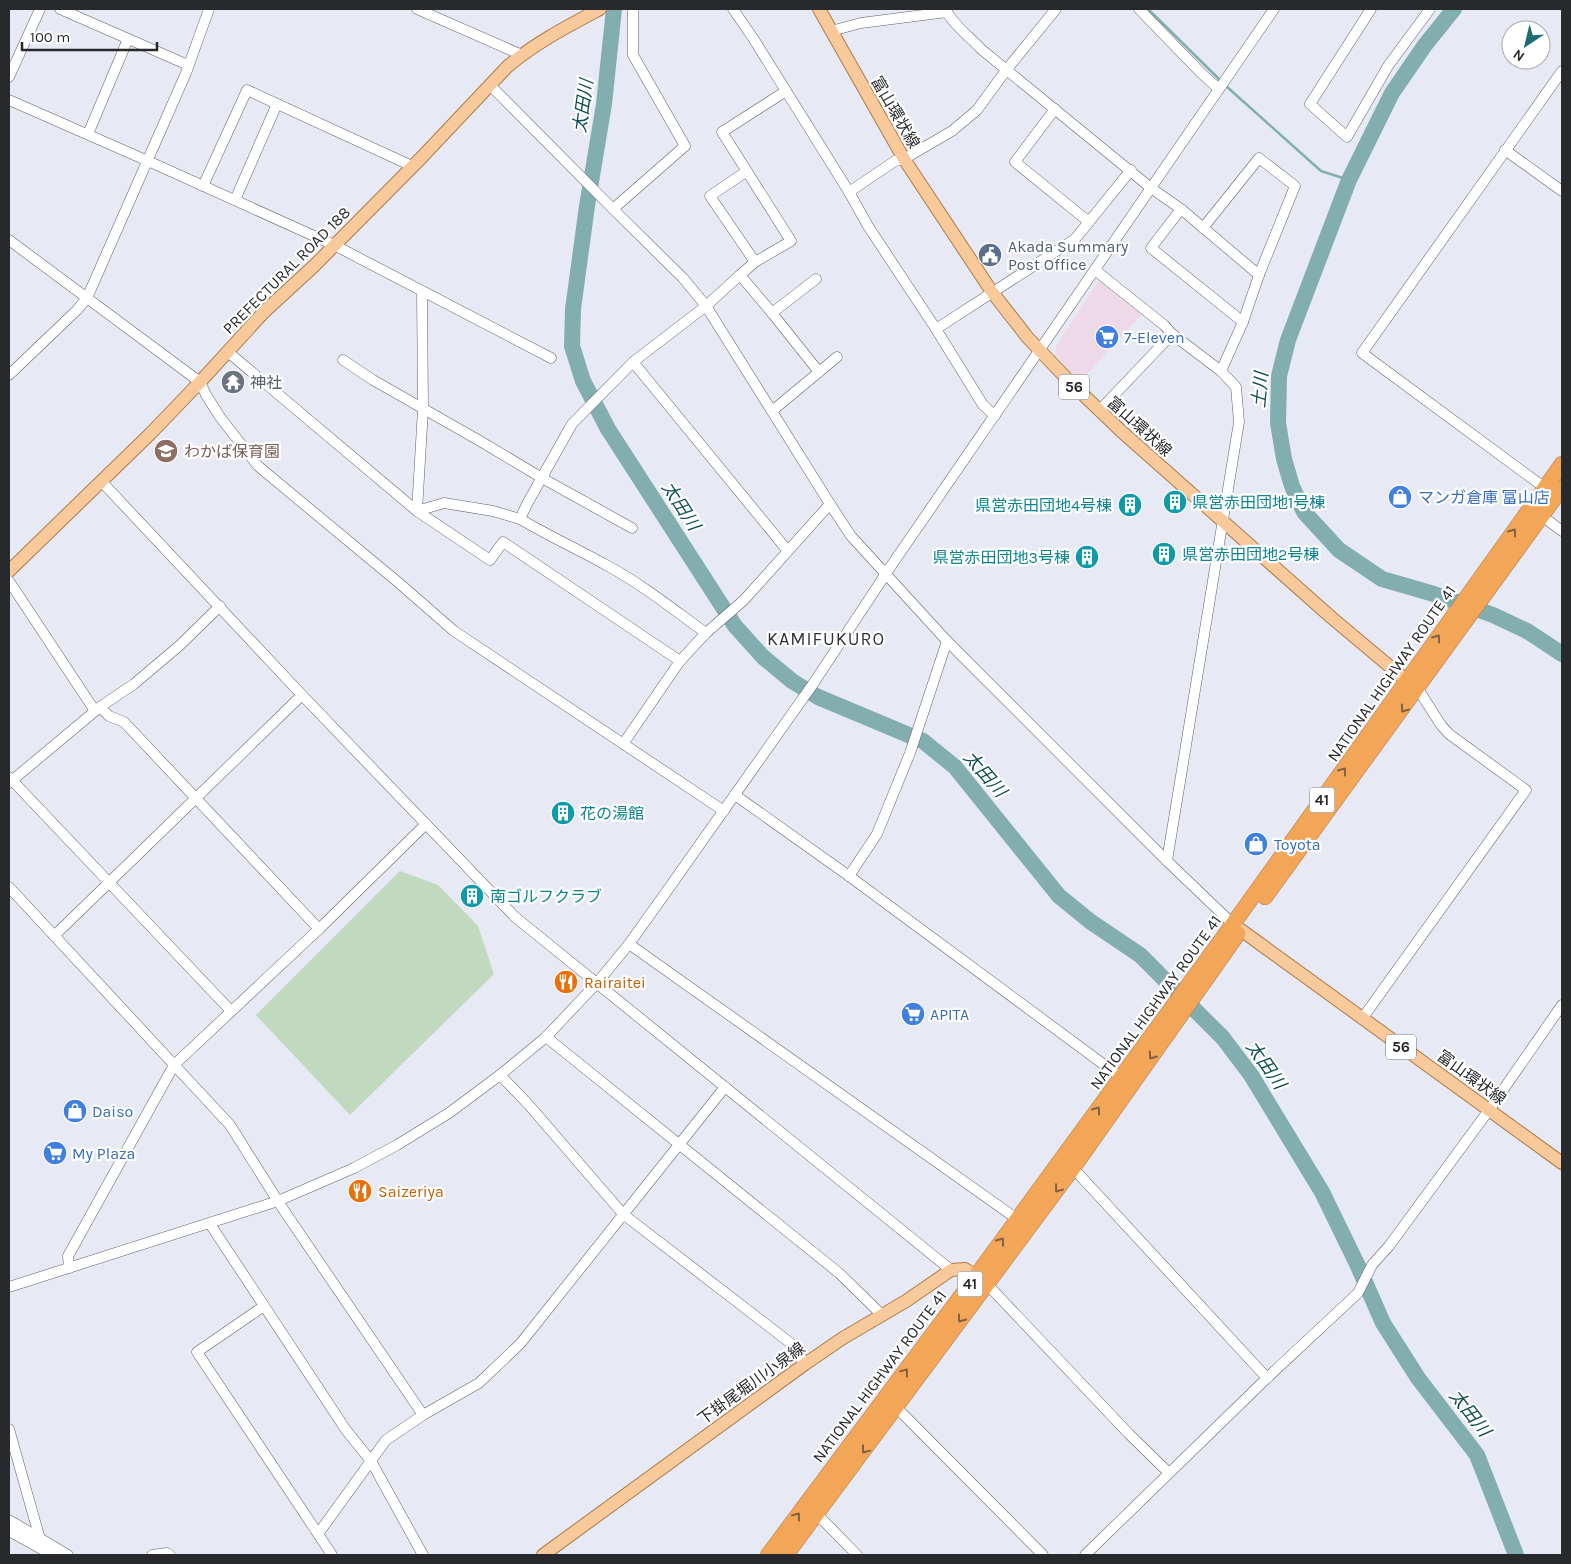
<svg xmlns="http://www.w3.org/2000/svg" width="1571" height="1564" viewBox="0 0 1571 1564" font-family="Karla,'Noto Sans JP',sans-serif">
<style>
.commercial{fill:#eed9e8}
.green{fill:#c1d9be}
.lines{fill:none;stroke-linecap:round;stroke-linejoin:round}
.stream{stroke:#82aeaf;stroke-width:2.5}
.river{stroke:#82aeaf;stroke-width:16}
.minor-casing{stroke:#5e6069;stroke-width:11}
.major-casing{stroke:#ac7a49;stroke-width:14}
.highway-casing{stroke:#ac7a49;stroke-width:16}
.minor{stroke:#fff;stroke-width:10}
.major{stroke:#f8ca9b;stroke-width:12}
.highway{stroke:#f3a658;stroke-width:15}
.oneway{stroke:#836140}
.labels{text-anchor:middle;stroke-width:4.5;stroke-linejoin:round;paint-order:stroke}
.shield{fill:#fff;stroke:#68696c;stroke-width:1}
.shield-label{font-size:15px;font-weight:bold;fill:#28292d}
.street-label{font-size:16px;fill:#28292d;stroke:#fff}
.service-label{font-size:16px;fill:#4e5e75;stroke:#fff;text-anchor:start}
.shop-label{font-size:16px;fill:#366cbe;stroke:#fff;text-anchor:start}
.worship-label{font-size:16px;fill:#5b616d;stroke:#fff;text-anchor:start}
.education-label{font-size:16px;fill:#785e54;stroke:#fff;text-anchor:start}
.culture-label{font-size:16px;fill:#0d838f;stroke:#fff;text-anchor:start}
.food-label{font-size:16px;fill:#c56008;stroke:#fff;text-anchor:start}
.water-label{font-size:18px;font-style:italic;fill:#0f5052;stroke:#fff}
.neighbourhood-label{font-size:18px;letter-spacing:1px;fill:#30323a;stroke:#fff}
</style>
<rect width="100%" height="100%" fill="#e7eaf4"/>
<polygon class="commercial" points="1100,279 1143,313 1080,382 1055,355 1057,344"/>
<polygon class="green" points="400,871 438,885 478,926 494,974 350,1115 256,1015"/>
<g class="lines">
<g class="stream">
<polyline points="1148,9 1222,82"/>
<polyline points="1226,86 1321,171 1349,180"/>
</g>
<g class="river">
<polyline points="614,9 604,104 587,206 573,309 572,346 583,381 608,429 735,626 763,657 792,681 818,697 923,741 955,767 1059,896 1091,922 1140,955 1223,1038 1251,1075 1322,1192 1358,1266 1383,1323 1418,1378 1477,1455 1516,1555"/>
<polyline points="1454,9 1425,45 1392,93 1349,180 1288,340 1279,376 1278,423 1284,459 1292,486 1304,512 1339,550 1382,579 1434,594 1493,615 1527,631 1562,654"/>
</g>
<g class="minor-casing">
<g id="minor">
<polyline points="60,9 188,65"/>
<polyline points="417,9 522,55"/>
<polyline points="733,9 753,38 849,192 868,226 936,329 983,405 995,416"/>
<path d="M946,9C950,22 972,39 981,49L1151,188L1181,209L1259,275L1243,322L1221,371L1236,387L1239,422L1167,861"/>
<polyline points="1139,9 1202,74 1219,89"/>
<polyline points="1371,9 1310,104 1347,137 1388,66 1430,9"/>
<polyline points="831,31 861,23 947,12"/>
<polyline points="9,77 40,9"/>
<polyline points="490,85 613,209 683,278 706,306 830,504 851,536 947,641 1167,861 1237,928"/>
<polyline points="9,100 148,161 334,245 551,358"/>
<polyline points="1055,109 1015,162 1089,222"/>
<polyline points="88,134 128,39"/>
<polyline points="1505,150 1562,191"/>
<polyline points="747,171 710,196 755,262 791,241 722,132 786,91"/>
<polyline points="203,186 247,90 412,166"/>
<polyline points="849,192 895,161 904,159 952,131 977,110 1007,69 1056,9"/>
<polyline points="235,200 277,104"/>
<polyline points="613,209 685,146 633,55 633,9"/>
<polyline points="1181,209 1151,248 1243,322"/>
<polyline points="1203,228 1259,158 1295,186 1259,275"/>
<polyline points="9,240 200,382 206,395 220,417 258,466 399,583 454,631 724,811"/>
<polyline points="755,262 740,275 772,313 816,279"/>
<polyline points="1095,270 1164,325 1172,334"/>
<path d="M740,275L706,306L633,362L572,424L527,504L520,519C549,536 579,550 608,566C643,585 674,610 706,633L744,600L830,504"/>
<polyline points="422,291 423,409 417,511 444,503 493,511 520,519"/>
<polyline points="772,313 819,372"/>
<polyline points="936,329 1075,239 1131,170"/>
<polyline points="228,352 417,511 490,560 503,542 680,661"/>
<polyline points="343,360 373,380 480,441 542,478 632,528"/>
<polyline points="633,362 787,550"/>
<polyline points="9,375 77,310 87,298 186,73 209,9"/>
<polyline points="772,411 837,357"/>
<polyline points="1099,411 1172,334 1221,371"/>
<polyline points="102,482 302,695 515,917 951,1270"/>
<polyline points="1545,488 1362,353 1562,71"/>
<polyline points="1542,516 1562,531"/>
<polyline points="9,581 95,711"/>
<polyline points="100,707 109,716 124,722 319,929"/>
<polyline points="623,744 680,661 706,633"/>
<polyline points="9,777 231,1011"/>
<polyline points="9,783 100,707 134,684 179,646 220,606"/>
<polyline points="735,795 849,876 1126,1081"/>
<polyline points="849,876 877,834 910,753 947,641"/>
<polyline points="9,887 230,1125 281,1206 423,1415"/>
<polyline points="54,936 302,695"/>
<polyline points="629,944 1017,1219"/>
<polyline points="1362,1019 1526,790 1449,734 1441,725 1418,689"/>
<polyline points="546,1037 839,1273 882,1315"/>
<polyline points="500,1075 528,1104 623,1214 793,1345 805,1364"/>
<polyline points="1073,1168 1267,1378"/>
<polyline points="210,1224 346,1430 371,1461 423,1555"/>
<polyline points="69,1268 68,1256 174,1065 319,929 426,824"/>
<polyline points="987,1284 1129,1434 1169,1473"/>
<polyline points="9,1287 278,1201 354,1168 397,1145 449,1113 500,1075 546,1037 597,983 629,944 669,888 813,684 891,566 1274,9"/>
<polyline points="264,1306 197,1352 332,1555"/>
<polyline points="892,1403 1043,1555"/>
<polyline points="9,1429 40,1539"/>
<polyline points="817,1514 857,1555"/>
<polyline points="9,1520 68,1555"/>
<polyline points="9,1531 52,1555"/>
<polyline points="318,1534 386,1440 423,1415 479,1383 520,1344 725,1087"/>
<polyline points="152,1555 167,1553 170,1555"/>
<polyline points="1085,1555 1267,1378 1358,1293 1372,1265 1389,1246 1489,1110 1562,1005"/>
</g>
</g>
<g class="major-casing">
<g id="major">
<polyline points="819,9 904,159 992,292 1028,338 1069,381 1121,431 1332,618 1413,686"/>
<path d="M9,571L151,433L200,382L264,312L315,265L422,157L507,67C535,43 568,26 600,9"/>
<polyline points="1241,930 1562,1163"/>
<polyline points="543,1555 805,1364 843,1338 906,1301 951,1270 965,1269 983,1281"/>
</g>
</g>
<g class="highway-casing">
<g id="highway">
<path d="M1265,897C1365,761 1463,624 1562,488"/>
<polyline points="768,1555 976,1276 1233,924 1562,464"/>
<polyline points="786,1555 1073,1168 1238,934"/>
</g>
</g>
<use href="#minor" class="minor"/>
<use href="#major" class="major"/>
<use href="#highway" class="highway"/>
</g>
<defs><path id="oneway-chevron" d="M-2-3.5L2.5 0L-2 3.5" fill="none" stroke-width="1.6" stroke-linecap="round" stroke-linejoin="round" transform="scale(1.25)"/></defs>
<g class="oneway">
<use href="#oneway-chevron" transform="translate(1513 532) rotate(-54)"/>
<use href="#oneway-chevron" transform="translate(1437 638) rotate(-55)"/>
<use href="#oneway-chevron" transform="translate(1404 709) rotate(126)"/>
<use href="#oneway-chevron" transform="translate(1343 771) rotate(-54)"/>
<use href="#oneway-chevron" transform="translate(1152 1056) rotate(125)"/>
<use href="#oneway-chevron" transform="translate(1097 1110) rotate(-54)"/>
<use href="#oneway-chevron" transform="translate(1058 1189) rotate(127)"/>
<use href="#oneway-chevron" transform="translate(1001 1241) rotate(-54)"/>
<use href="#oneway-chevron" transform="translate(961 1319) rotate(126)"/>
<use href="#oneway-chevron" transform="translate(905 1372) rotate(-53)"/>
<use href="#oneway-chevron" transform="translate(865 1450) rotate(127)"/>
<use href="#oneway-chevron" transform="translate(797 1516) rotate(-53)"/>
</g>
<defs>
<g id="civic-disc" transform="scale(1.25)"><circle r="9.5" fill="#5c6f8a" stroke="#fff"/><path d="M-.6-6.5H3V-4.5H.6V-3L4-1V1h2V6H-6V1h2V-1L-.6-3ZM-1.2 2.5V6h2.4V2.5Z" fill="#fff"/></g>
<g id="supermarket-disc" transform="scale(1.25)"><circle r="9.5" fill="#3f7fe0" stroke="#fff"/><path d="M-6-5.5h2.5l.6 2H6L4.5 2H-2.5L-4.4-4H-6ZM-1.5 3.2a1.3 1.3 0 1 0 .1 0ZM3 3.2a1.3 1.3 0 1 0 .1 0Z" fill="#fff"/></g>
<g id="temple-disc" transform="scale(1.25)"><circle r="9.5" fill="#6b7280" stroke="#fff"/><path d="M0-6L5-2H3V0L6.5 2.5H4V6H1.5V3h-3V6H-4V2.5H-6.5L-3 0V-2H-5Z" fill="#fff"/></g>
<g id="school-disc" transform="scale(1.25)"><circle r="9.5" fill="#8d6e63" stroke="#fff"/><path d="M0-5L7-2L0 1L-7-2ZM-4 1L0 2.5L4 1V4Q0 6-4 4Z" fill="#fff"/></g>
<g id="shop-disc" transform="scale(1.25)"><circle r="9.5" fill="#3f7fe0" stroke="#fff"/><path d="M-5-2.5h2.3a2.7 3.5 0 0 1 5.4 0H5L5.5 6h-11ZM-1.5-2.5h3a1.5 2.3 0 0 0-3 0Z" fill="#fff"/></g>
<g id="building-disc" transform="scale(1.25)"><circle r="9.5" fill="#0f9aa8" stroke="#fff"/><path d="M-4-6H4V6H1V3H-1V6H-4ZM-2.5-4.3h1.7v1.8h-1.7ZM.8-4.3h1.7v1.8H.8ZM-2.5-1h1.7V.8h-1.7ZM.8-1h1.7V.8H.8Z" fill="#fff"/></g>
<g id="restaurant-disc" transform="scale(1.25)"><circle r="9.5" fill="#e8710a" stroke="#fff"/><path d="M-5-6h1v4h1v-4h1v4h1v-4h1v5L-1.5 .5V6h-2V.5L-5-1ZM5-6V6H3V1.5H1.5Q1.5-4 5-6Z" fill="#fff"/></g>
</defs>
<g fill-rule="evenodd">
<use href="#civic-disc" x="990" y="255"/>
<use href="#supermarket-disc" x="1107" y="337"/>
<use href="#temple-disc" x="233" y="382"/>
<use href="#school-disc" x="166" y="451"/>
<use href="#shop-disc" x="1400" y="497"/>
<use href="#building-disc" x="1175" y="502"/>
<use href="#building-disc" x="1130" y="505"/>
<use href="#building-disc" x="1164" y="554"/>
<use href="#building-disc" x="1087" y="557"/>
<use href="#building-disc" x="563" y="813"/>
<use href="#shop-disc" x="1256" y="844"/>
<use href="#building-disc" x="472" y="896"/>
<use href="#restaurant-disc" x="566" y="982"/>
<use href="#supermarket-disc" x="913" y="1014"/>
<use href="#shop-disc" x="75" y="1111"/>
<use href="#supermarket-disc" x="55" y="1153"/>
<use href="#restaurant-disc" x="360" y="1191"/>
</g>
<g class="labels">
<g class="shield">
<rect x="1059" y="374.5" width="30" height="25" rx="4"/>
<rect x="1309.5" y="787.5" width="25" height="25" rx="4"/>
<rect x="1386" y="1034.5" width="30" height="25" rx="4"/>
<rect x="957.5" y="1271.5" width="25" height="25" rx="4"/>
</g>
<g class="shield-label">
<text x="1074" y="392">56</text>
<text x="1322" y="805">41</text>
<text x="1401" y="1052">56</text>
<text x="970" y="1289">41</text>
</g>
<g class="street-label">
<text transform="translate(896 112) rotate(60)" y="6">富山環状線</text>
<text transform="translate(286 270) rotate(-45)" y="6">PREFECTURAL ROAD 188</text>
<text transform="translate(1140 426) rotate(42)" y="6">富山環状線</text>
<text transform="translate(1391 673) rotate(-55)" y="6">NATIONAL HIGHWAY ROUTE 41</text>
<text transform="translate(1155 1002) rotate(-54)" y="6">NATIONAL HIGHWAY ROUTE 41</text>
<text transform="translate(1472 1077) rotate(36)" y="6">富山環状線</text>
<text transform="translate(879 1376) rotate(-53)" y="6">NATIONAL HIGHWAY ROUTE 41</text>
<text transform="translate(751 1383) rotate(-36)" y="6">下掛尾堀川小泉線</text>
</g>
<g class="service-label">
<text x="1008" y="252">Akada Summary<tspan x="1008" dy="18">Post Office</tspan></text>
</g>
<g class="shop-label">
<text x="1124" y="343">7-Eleven</text>
<text x="1418" y="503">マンガ倉庫 富山店</text>
<text x="1274" y="850">Toyota</text>
<text x="930" y="1020">APITA</text>
<text x="92" y="1117">Daiso</text>
<text x="72" y="1159">My Plaza</text>
</g>
<g class="worship-label">
<text x="250" y="388">神社</text>
</g>
<g class="education-label">
<text x="184" y="457">わかば保育園</text>
</g>
<g class="culture-label">
<text x="1192" y="508">県営赤田団地1号棟</text>
<text x="1112" y="511" text-anchor="end">県営赤田団地4号棟</text>
<text x="1182" y="560">県営赤田団地2号棟</text>
<text x="1070" y="563" text-anchor="end">県営赤田団地3号棟</text>
<text x="580" y="819">花の湯館</text>
<text x="490" y="902">南ゴルフクラブ</text>
</g>
<g class="food-label">
<text x="584" y="988">Rairaitei</text>
<text x="378" y="1197">Saizeriya</text>
</g>
<g class="water-label">
<text transform="translate(583 106) rotate(-82)" y="6">太田川</text>
<text transform="translate(1260 390) rotate(-85)" y="6">土川</text>
<text transform="translate(681 506) rotate(57)" y="6">太田川</text>
<text transform="translate(985 774) rotate(49)" y="6">太田川</text>
<text transform="translate(1266 1065) rotate(55)" y="6">太田川</text>
<text transform="translate(1470 1413) rotate(52)" y="6">太田川</text>
</g>
<g class="neighbourhood-label">
<text x="826" y="645">KAMIFUKURO</text>
</g>
</g>
<rect width="1571" height="1564" fill="none" stroke="#28292d" stroke-width="20"/>
<g transform="translate(1526 45) rotate(215)"><circle r="24" fill="#ffffff" stroke="#a9a9ab"/>
<path d="M0-4L9 19L0 12L-9 19Z" fill="#216b74"/>
<text y="-8" font-size="14" font-weight="bold" text-anchor="middle" fill="#28292d">N</text>
</g>
<path d="M22 42v8h135v-8" fill="none" stroke="#28292d" stroke-width="2.5"/>
<text x="30" y="42" font-size="15" fill="#28292d" stroke="#ffffff" stroke-width="4" paint-order="stroke">100 m</text>
</svg>
